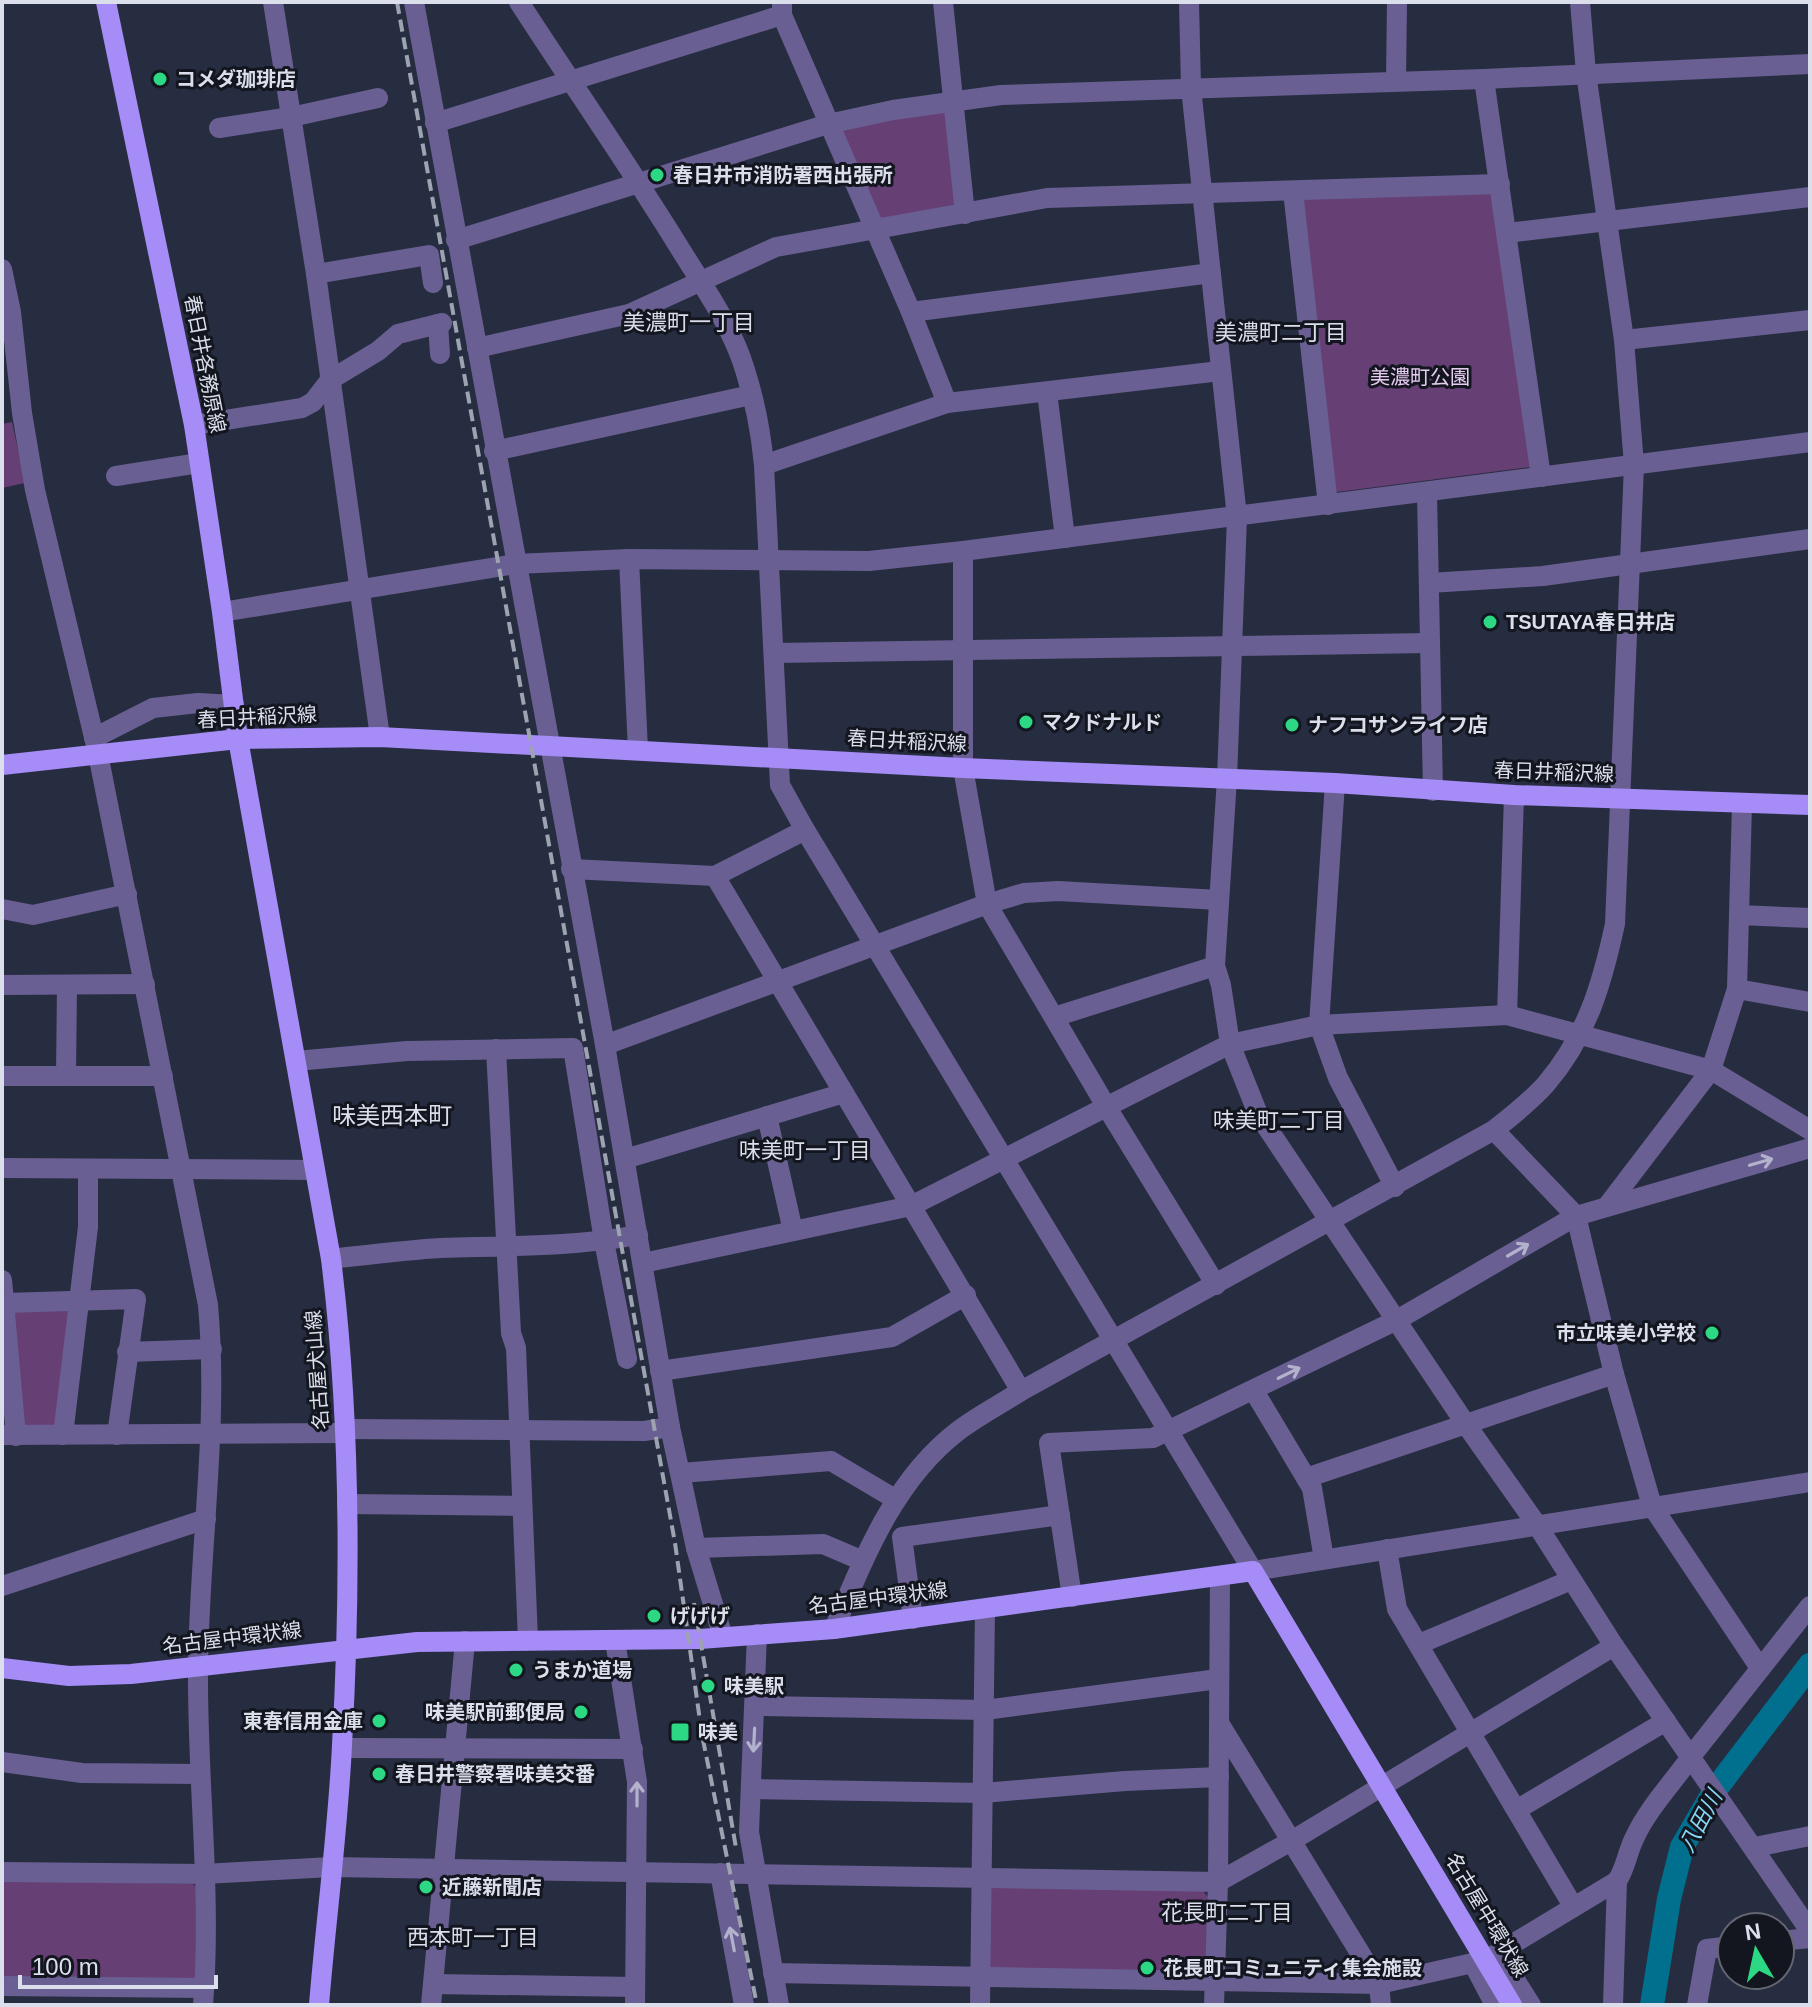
<svg xmlns="http://www.w3.org/2000/svg" width="1812" height="2007" viewBox="0 0 1812 2007" font-family="Helvetica,'Noto Sans JP',sans-serif">
<style>
.green{fill:#663f75}
.lines{fill:none;stroke-linecap:round;stroke-linejoin:round}
.river{stroke:#00708e;stroke-width:24}
.minor{stroke:#6a5f92;stroke-width:20}
.major{stroke:#a58cf6;stroke-width:20}
.rail{stroke:#9da3b1;stroke-width:4;stroke-dasharray:12 6;stroke-linecap:butt}
.oneway{stroke:#b3b2cc}
.poi-dot{fill:#2cd884;stroke:#13161f;stroke-width:3}
.labels{text-anchor:middle;stroke-width:6;stroke-linejoin:round;paint-order:stroke}
.poi-label{font-size:20px;font-weight:bold;fill:#dadfeb;stroke:#13161f;text-anchor:start}
.street-label{font-size:20px;fill:#dadfeb;stroke:#13161f}
.park-label{font-size:20px;fill:#e7ccf2;stroke:#13161f}
.neighbourhood-label{font-size:22px;fill:#dadfeb;stroke:#13161f}
.water-label{font-size:22px;font-style:italic;fill:#87d7f6;stroke:#13161f}
.quarter-label{font-size:24px;fill:#dadfeb;stroke:#13161f}
</style>
<rect width="100%" height="100%" fill="#272d40"/>
<g class="green">
<polygon points="942,110 947,113 957,204 878,220 841,134 844,129"/>
<polygon points="1491,190 1530,467 1337,492 1332,488 1301,201 1304,197"/>
<polygon points="12,422 25,483 2,488 2,424"/>
<polygon points="12,1305 72,1309 59,1425 24,1430"/>
<polygon points="2,1880 193,1884 197,1888 200,1980 2,1980"/>
<polygon points="992,1887 1203,1891 1208,1897 1207,1973 990,1970 988,1892"/>
</g>
<g class="lines">
<polyline class="river" points="1652,2005 1669,1899 1682,1847 1715,1790 1810,1665"/>
<g class="minor">
<polyline points="273,2 316,274 380,737"/>
<polyline points="414,2 605,1045 670,1427 696,1548 723,1637"/>
<path d="M519,2C572,84 628,164 679,247C703,286 732,326 745,370C755,401 761,433 764,465L780,785L805,830L1253,1571L1810,1482"/>
<polyline points="782,2 782,15 911,312 947,403"/>
<polyline points="943,2 965,214"/>
<polyline points="1189,2 1191,88 1237,517 1227,778 1215,966 1221,985 1230,1044 1258,1114 1465,1423 1537,1525 1614,1646 1810,1931"/>
<polyline points="1484,79 1541,477"/>
<polyline points="1396,81 1397,2"/>
<polyline points="435,123 782,15"/>
<polyline points="219,128 291,117 378,98"/>
<polyline points="1293,191 1328,505"/>
<polyline points="1507,233 1810,197"/>
<polyline points="456,240 828,124 893,110 1001,95 1484,79 1810,64"/>
<path d="M2,269L11,312L22,413L35,490L98,754L208,1305C219,1427 199,1548 198,1670C197,1781 212,1894 203,2005"/>
<polyline points="316,274 429,255 433,283"/>
<polyline points="911,312 1211,273"/>
<polyline points="438,324 440,354"/>
<polyline points="1624,340 1810,320"/>
<polyline points="477,348 629,314 776,247 1047,198 1500,184"/>
<polyline points="1047,392 1065,538"/>
<polyline points="194,425 302,408 313,402 330,380 378,351 398,334 442,323"/>
<polyline points="494,451 751,395"/>
<polyline points="764,465 947,403 1220,371"/>
<polyline points="116,476 199,463"/>
<polyline points="1427,493 1433,791"/>
<polyline points="963,551 963,768 987,904 1106,1106 1216,1285"/>
<polyline points="629,559 638,750"/>
<polyline points="1429,583 1543,576 1810,539"/>
<polyline points="222,612 515,564 629,559 869,561 963,551 1810,442"/>
<polyline points="775,653 1429,643"/>
<polyline points="94,738 153,708 198,703 234,705"/>
<polyline points="1335,783 1319,1025 1338,1078 1395,1187"/>
<polyline points="571,869 715,876 1021,1391"/>
<polyline points="715,876 805,830"/>
<polyline points="2,909 33,915 127,894"/>
<polyline points="1739,915 1810,918"/>
<polyline points="2,985 145,984"/>
<polyline points="1737,989 1810,1002"/>
<polyline points="1507,1015 1514,795"/>
<polyline points="1054,1017 1215,966"/>
<polyline points="605,1045 987,904 1024,893 1058,891 1219,900"/>
<polyline points="496,1049 511,1333 516,1348 528,1640"/>
<polyline points="296,1061 407,1051 573,1048 604,1241 627,1359"/>
<polyline points="2,1076 163,1076"/>
<polyline points="66,1076 67,985"/>
<polyline points="767,1116 793,1231"/>
<polyline points="1494,1130 1576,1216 1614,1374 1652,1506 1760,1668"/>
<polyline points="625,1159 844,1093"/>
<polyline points="2,1168 315,1170"/>
<polyline points="1608,1205 1711,1070 1737,989 1742,804"/>
<path d="M331,1259C367,1255 405,1250 441,1248C507,1246 573,1247 638,1235"/>
<polyline points="643,1263 911,1206 1230,1044 1319,1025 1507,1015 1711,1070 1810,1130"/>
<polyline points="2,1280 16,1436"/>
<polyline points="5,1303 136,1299 117,1435"/>
<polyline points="127,1352 212,1349"/>
<polyline points="660,1371 892,1337 966,1295"/>
<polyline points="1254,1391 1312,1488 1324,1559"/>
<polyline points="345,1429 644,1431 670,1427"/>
<polyline points="2,1435 345,1433"/>
<polyline points="63,1435 88,1227 88,1169"/>
<polyline points="681,1473 831,1461 895,1499"/>
<polyline points="1306,1478 1614,1374"/>
<polyline points="347,1504 521,1506"/>
<polyline points="696,1548 823,1544 863,1561"/>
<polyline points="1387,1549 1397,1609 1573,1906"/>
<polyline points="2,1586 206,1519"/>
<polyline points="1072,1597 1049,1443 1153,1438 1397,1320 1576,1216 1810,1148"/>
<polyline points="913,1619 902,1537 1060,1515"/>
<path d="M834,1629C864,1558 894,1480 958,1431C978,1416 1001,1404 1021,1391L1494,1130C1512,1116 1531,1101 1546,1084C1587,1036 1602,984 1615,924L1634,465L1624,340L1586,73L1580,2"/>
<polyline points="757,1634 749,1832 779,2005"/>
<polyline points="615,1640 637,1782 635,2005"/>
<polyline points="1419,1644 1571,1580"/>
<polyline points="755,1706 985,1710 1218,1679"/>
<polyline points="1219,1723 1379,1984 1381,2005"/>
<polyline points="342,1748 633,1749"/>
<polyline points="1696,1750 1810,1606"/>
<polyline points="2,1762 82,1773 199,1774"/>
<polyline points="751,1789 983,1793 1125,1781 1219,1777"/>
<polyline points="1518,1809 1666,1721"/>
<polyline points="1755,1847 1810,1836"/>
<polyline points="2,1872 204,1874 331,1867 1218,1882 1293,1840 1614,1646"/>
<polyline points="720,1873 744,2005"/>
<polyline points="1780,1941 1810,1938"/>
<polyline points="1498,1953 1531,2005"/>
<polyline points="1473,1963 1495,2005"/>
<path d="M773,1973L1379,1984L1486,1960L1617,1881C1626,1868 1627,1853 1634,1839C1646,1812 1667,1789 1685,1765"/>
<polyline points="433,1984 635,1987"/>
<polyline points="2,1986 204,1988"/>
<polyline points="431,2005 465,1641"/>
<polyline points="980,2005 985,1609"/>
<polyline points="1214,2005 1218,1882 1220,1576"/>
<polyline points="1613,2005 1617,1881"/>
<polyline points="1697,2005 1707,1949 1732,1946"/>
</g>
<g class="major">
<path d="M106,2L194,425L222,612L238,739L331,1259C351,1420 351,1583 342,1745C338,1831 326,1918 319,2005"/>
<polyline points="2,765 238,739 380,737 963,768 1335,783 1514,795 1810,805"/>
<polyline points="2,1668 69,1676 131,1674 417,1642 700,1639 834,1629 1253,1571 1512,2005"/>
</g>
<g class="rail">
<polyline points="397,2 675,1543 702,1735 757,2005"/>
<polyline points="694,1603 736,1848"/>
</g>
</g>
<defs><path id="oneway-shaft" d="M-6 0H5M1.5-3L5.5 0L1.5 3" fill="none" stroke-width="1.6" stroke-linecap="round" stroke-linejoin="round" transform="scale(2)"/></defs>
<g class="oneway">
<use href="#oneway-shaft" transform="translate(1761 1162) rotate(-16)"/>
<use href="#oneway-shaft" transform="translate(1518 1250) rotate(-30)"/>
<use href="#oneway-shaft" transform="translate(1289 1373) rotate(-26)"/>
<use href="#oneway-shaft" transform="translate(754 1740) rotate(93)"/>
<use href="#oneway-shaft" transform="translate(637 1794) rotate(-90)"/>
<use href="#oneway-shaft" transform="translate(732 1939) rotate(-101)"/>
</g>
<g class="poi-dot">
<circle cx="160" cy="79" r="8"/>
<circle cx="657" cy="175" r="8"/>
<circle cx="1490" cy="622" r="8"/>
<circle cx="1026" cy="722" r="8"/>
<circle cx="1292" cy="725" r="8"/>
<circle cx="1712" cy="1333" r="8"/>
<circle cx="654" cy="1616" r="8"/>
<circle cx="516" cy="1670" r="8"/>
<circle cx="708" cy="1686" r="8"/>
<circle cx="581" cy="1712" r="8"/>
<circle cx="379" cy="1721" r="8"/>
<rect x="670" y="1722" width="20" height="20" rx="4"/>
<circle cx="379" cy="1774" r="8"/>
<circle cx="426" cy="1887" r="8"/>
<circle cx="1147" cy="1968" r="8"/>
</g>
<g class="labels">
<g class="poi-label">
<text x="176" y="86">コメダ珈琲店</text>
<text x="673" y="182">春日井市消防署西出張所</text>
<text x="1506" y="629">TSUTAYA春日井店</text>
<text x="1042" y="729">マクドナルド</text>
<text x="1308" y="732">ナフコサンライフ店</text>
<text x="1696" y="1340" text-anchor="end">市立味美小学校</text>
<text x="670" y="1623">げげげ</text>
<text x="532" y="1677">うまか道場</text>
<text x="724" y="1693">味美駅</text>
<text x="565" y="1719" text-anchor="end">味美駅前郵便局</text>
<text x="363" y="1728" text-anchor="end">東春信用金庫</text>
<text x="698" y="1739">味美</text>
<text x="395" y="1781">春日井警察署味美交番</text>
<text x="442" y="1894">近藤新聞店</text>
<text x="1163" y="1975">花長町コミュニティ集会施設</text>
</g>
<g class="street-label">
<text transform="translate(205 364) rotate(79)" y="7">春日井各務原線</text>
<text transform="translate(257 717) rotate(-3)" y="7">春日井稲沢線</text>
<text transform="translate(907 741) rotate(3)" y="7">春日井稲沢線</text>
<text transform="translate(1554 772) rotate(2)" y="7">春日井稲沢線</text>
<text transform="translate(317 1370) rotate(-94)" y="7">名古屋犬山線</text>
<text transform="translate(878 1598) rotate(-7)" y="7">名古屋中環状線</text>
<text transform="translate(232 1638) rotate(-7)" y="7">名古屋中環状線</text>
<text transform="translate(1487 1915) rotate(59)" y="7">名古屋中環状線</text>
</g>
<g class="park-label">
<text x="1420" y="384">美濃町公園</text>
</g>
<g class="neighbourhood-label">
<text x="689" y="330">美濃町一丁目</text>
<text x="1281" y="340">美濃町二丁目</text>
<text x="1279" y="1128">味美町二丁目</text>
<text x="805" y="1158">味美町一丁目</text>
<text x="1227" y="1920">花長町二丁目</text>
<text x="473" y="1945">西本町一丁目</text>
</g>
<g class="water-label">
<text transform="translate(1700 1821) rotate(-62)" y="8">八田川</text>
</g>
<g class="quarter-label">
<text x="392" y="1124">味美西本町</text>
</g>
</g>
<rect width="1812" height="2007" fill="none" stroke="#dadfeb" stroke-width="8"/>
<g transform="translate(1756 1951) rotate(351)"><circle r="38" fill="#13161f" stroke="#636671" stroke-width="2"/>
<path d="M0-6L14 30L0 20L-14 30Z" fill="#2cd884"/>
<text y="-12" font-size="22" font-weight="bold" text-anchor="middle" fill="#dadfeb">N</text>
</g>
<path d="M20 1975v12h196v-12" fill="none" stroke="#dadfeb" stroke-width="4"/>
<text x="32" y="1975" font-size="24" fill="#dadfeb" stroke="#13161f" stroke-width="6" paint-order="stroke">100 m</text>
</svg>
